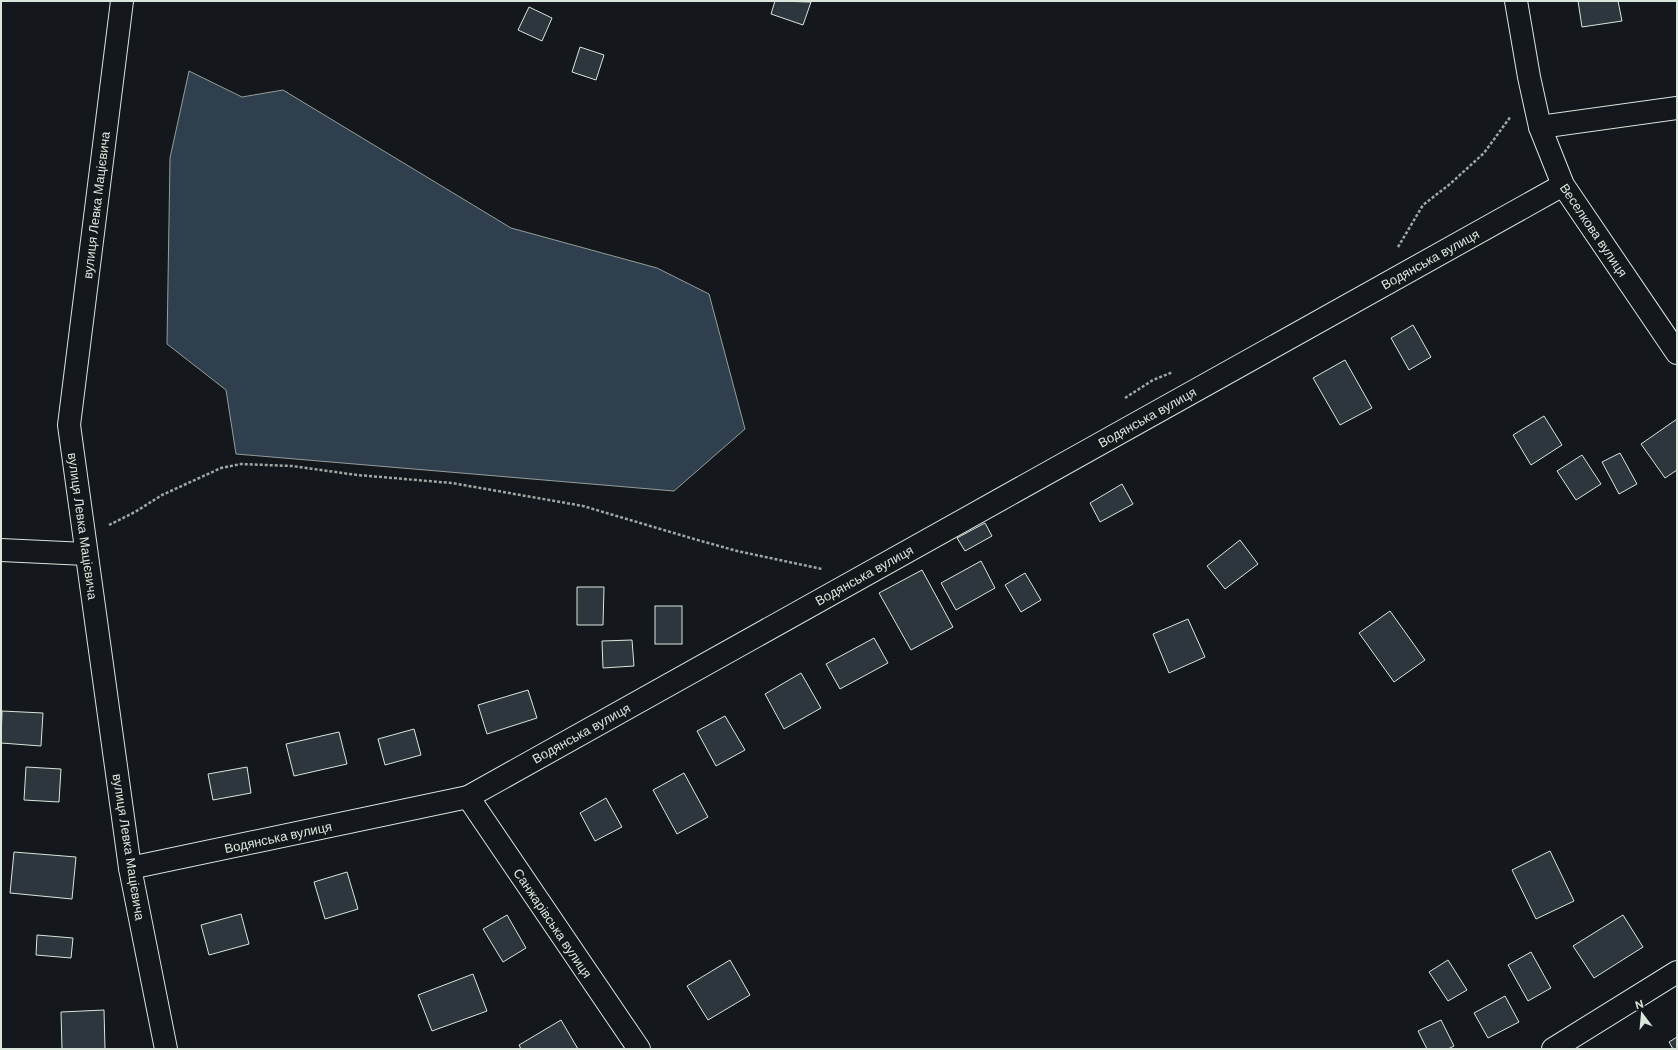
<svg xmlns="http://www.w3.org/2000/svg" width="1678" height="1050" viewBox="0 0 1678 1050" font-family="'DM Sans',sans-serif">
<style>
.water{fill:#2f3f4d;stroke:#939e99}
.building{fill:#2c363c;stroke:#d8e6dc}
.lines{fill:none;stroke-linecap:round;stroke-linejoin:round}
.minor-casing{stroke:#d8e6dc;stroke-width:24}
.path{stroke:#9da8a2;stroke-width:2.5;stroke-dasharray:3 2;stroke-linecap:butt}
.minor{stroke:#14181c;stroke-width:22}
.labels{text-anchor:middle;stroke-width:3;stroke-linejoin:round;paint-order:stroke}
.street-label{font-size:13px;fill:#d8e6dc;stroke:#14181c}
</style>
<rect width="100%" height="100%" fill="#14181c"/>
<polygon class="water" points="189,71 242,97 283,90 511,228 657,268 709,294 745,429 674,491 236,454 226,390 167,344 170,158"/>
<g class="building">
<polygon points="775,1 811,2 803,25 771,14"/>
<polygon points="1578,1 1618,1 1622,21 1582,27"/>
<polygon points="529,7 552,18 542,41 518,30"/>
<polygon points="580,47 604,55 596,80 572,72"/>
<polygon points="1413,325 1431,357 1409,370 1391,338"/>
<polygon points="1345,360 1372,408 1340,425 1313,378"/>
<polygon points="1544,416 1562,445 1531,465 1513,435"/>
<polygon points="1677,419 1677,470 1665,478 1641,444"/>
<polygon points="1620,453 1637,484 1619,494 1602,462"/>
<polygon points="1582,455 1601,484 1576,500 1557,471"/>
<polygon points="1122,484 1133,504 1100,522 1090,503"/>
<polygon points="985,523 992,536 965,551 957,538"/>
<polygon points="1240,540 1258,564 1225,589 1207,566"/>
<polygon points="981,561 995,588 956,610 941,583"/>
<polygon points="922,570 953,627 911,650 879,593"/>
<polygon points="1025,573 1041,600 1021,612 1005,585"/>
<polygon points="577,587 604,587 603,625 577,625"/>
<rect x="655" y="606" width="27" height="38"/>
<polygon points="1390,611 1425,660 1394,682 1359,633"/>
<polygon points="1188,619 1205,657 1169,673 1153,634"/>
<polygon points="874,638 888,663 840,689 826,664"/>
<polygon points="632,640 634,666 603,668 602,641"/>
<polygon points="801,673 821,708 784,729 765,694"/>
<polygon points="528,690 537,718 487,734 478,705"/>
<polygon points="2,711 43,713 41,746 1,743"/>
<polygon points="725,716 745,750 716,766 697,731"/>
<polygon points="414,729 421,755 385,765 378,739"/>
<polygon points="339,732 347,764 294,776 286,744"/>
<polygon points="26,767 61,769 59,802 24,800"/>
<polygon points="247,767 251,793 213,800 208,774"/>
<polygon points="684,773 708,817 677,834 653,790"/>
<polygon points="606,798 622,827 595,841 580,813"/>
<polygon points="1550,851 1574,901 1536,919 1512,870"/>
<polygon points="14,852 76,857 72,899 10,893"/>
<polygon points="347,872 358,909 325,919 314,882"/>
<polygon points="241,914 249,944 209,955 201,925"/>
<polygon points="507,915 526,948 503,962 483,929"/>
<polygon points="1623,915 1643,947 1594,978 1573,946"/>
<polygon points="37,935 73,938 71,958 36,955"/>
<polygon points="1531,952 1551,988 1528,1001 1508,965"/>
<polygon points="730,960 750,995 708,1020 687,986"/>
<polygon points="1448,960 1467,990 1448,1001 1429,972"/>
<polygon points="473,974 487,1011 432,1031 418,995"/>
<polygon points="1505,996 1519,1022 1488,1038 1474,1013"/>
<polygon points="104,1010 105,1049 62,1049 61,1012"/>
<polygon points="561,1020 578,1049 521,1049 519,1045"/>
<polygon points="1441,1020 1454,1046 1448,1049 1427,1049 1418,1031"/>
<polygon points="1677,1037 1677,1049 1673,1049 1669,1042"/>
</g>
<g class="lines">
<g class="minor-casing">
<g id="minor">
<polyline points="122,1 69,425 130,868 166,1049"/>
<polyline points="1516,1 1529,77 1540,127 1563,185 1677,353"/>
<polyline points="1540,127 1677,108"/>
<polyline points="1,550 86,554"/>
<polyline points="468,797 639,1049"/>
<polyline points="130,868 468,797 1563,185"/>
<polyline points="1553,1049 1677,972"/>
</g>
</g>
<g class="path">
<polyline points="1398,247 1423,205 1450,184 1484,153 1511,116"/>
<polyline points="1125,398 1153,380 1173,372"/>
<polyline points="109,525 135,512 162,495 221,468 241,464 292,466 357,475 452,483 583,506 694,539 737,551 822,569"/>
</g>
<use href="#minor" class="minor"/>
</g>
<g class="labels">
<g class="street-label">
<text transform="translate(96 205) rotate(-83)" y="5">вулиця Левка Мацієвича</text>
<text transform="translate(1594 230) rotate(56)" y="5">Веселкова вулиця</text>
<text transform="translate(1430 259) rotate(-29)" y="5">Водянська вулиця</text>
<text transform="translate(1147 417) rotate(-29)" y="5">Водянська вулиця</text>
<text transform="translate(83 526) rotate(82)" y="5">вулиця Левка Мацієвича</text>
<text transform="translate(864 575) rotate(-29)" y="5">Водянська вулиця</text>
<text transform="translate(581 733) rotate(-29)" y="5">Водянська вулиця</text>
<text transform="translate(278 837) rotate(-12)" y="5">Водянська вулиця</text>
<text transform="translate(129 847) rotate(81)" y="5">вулиця Левка Мацієвича</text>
<text transform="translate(553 923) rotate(56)" y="5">Санжарівська вулиця</text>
</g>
</g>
<rect width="1678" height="1050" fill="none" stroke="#d8e6dc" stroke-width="4"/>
<g transform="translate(1642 1014) rotate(344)" stroke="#14181c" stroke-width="3" paint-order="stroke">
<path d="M0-3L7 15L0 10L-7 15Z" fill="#d8e6dc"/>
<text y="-6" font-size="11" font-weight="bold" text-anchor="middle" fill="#d8e6dc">N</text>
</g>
</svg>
